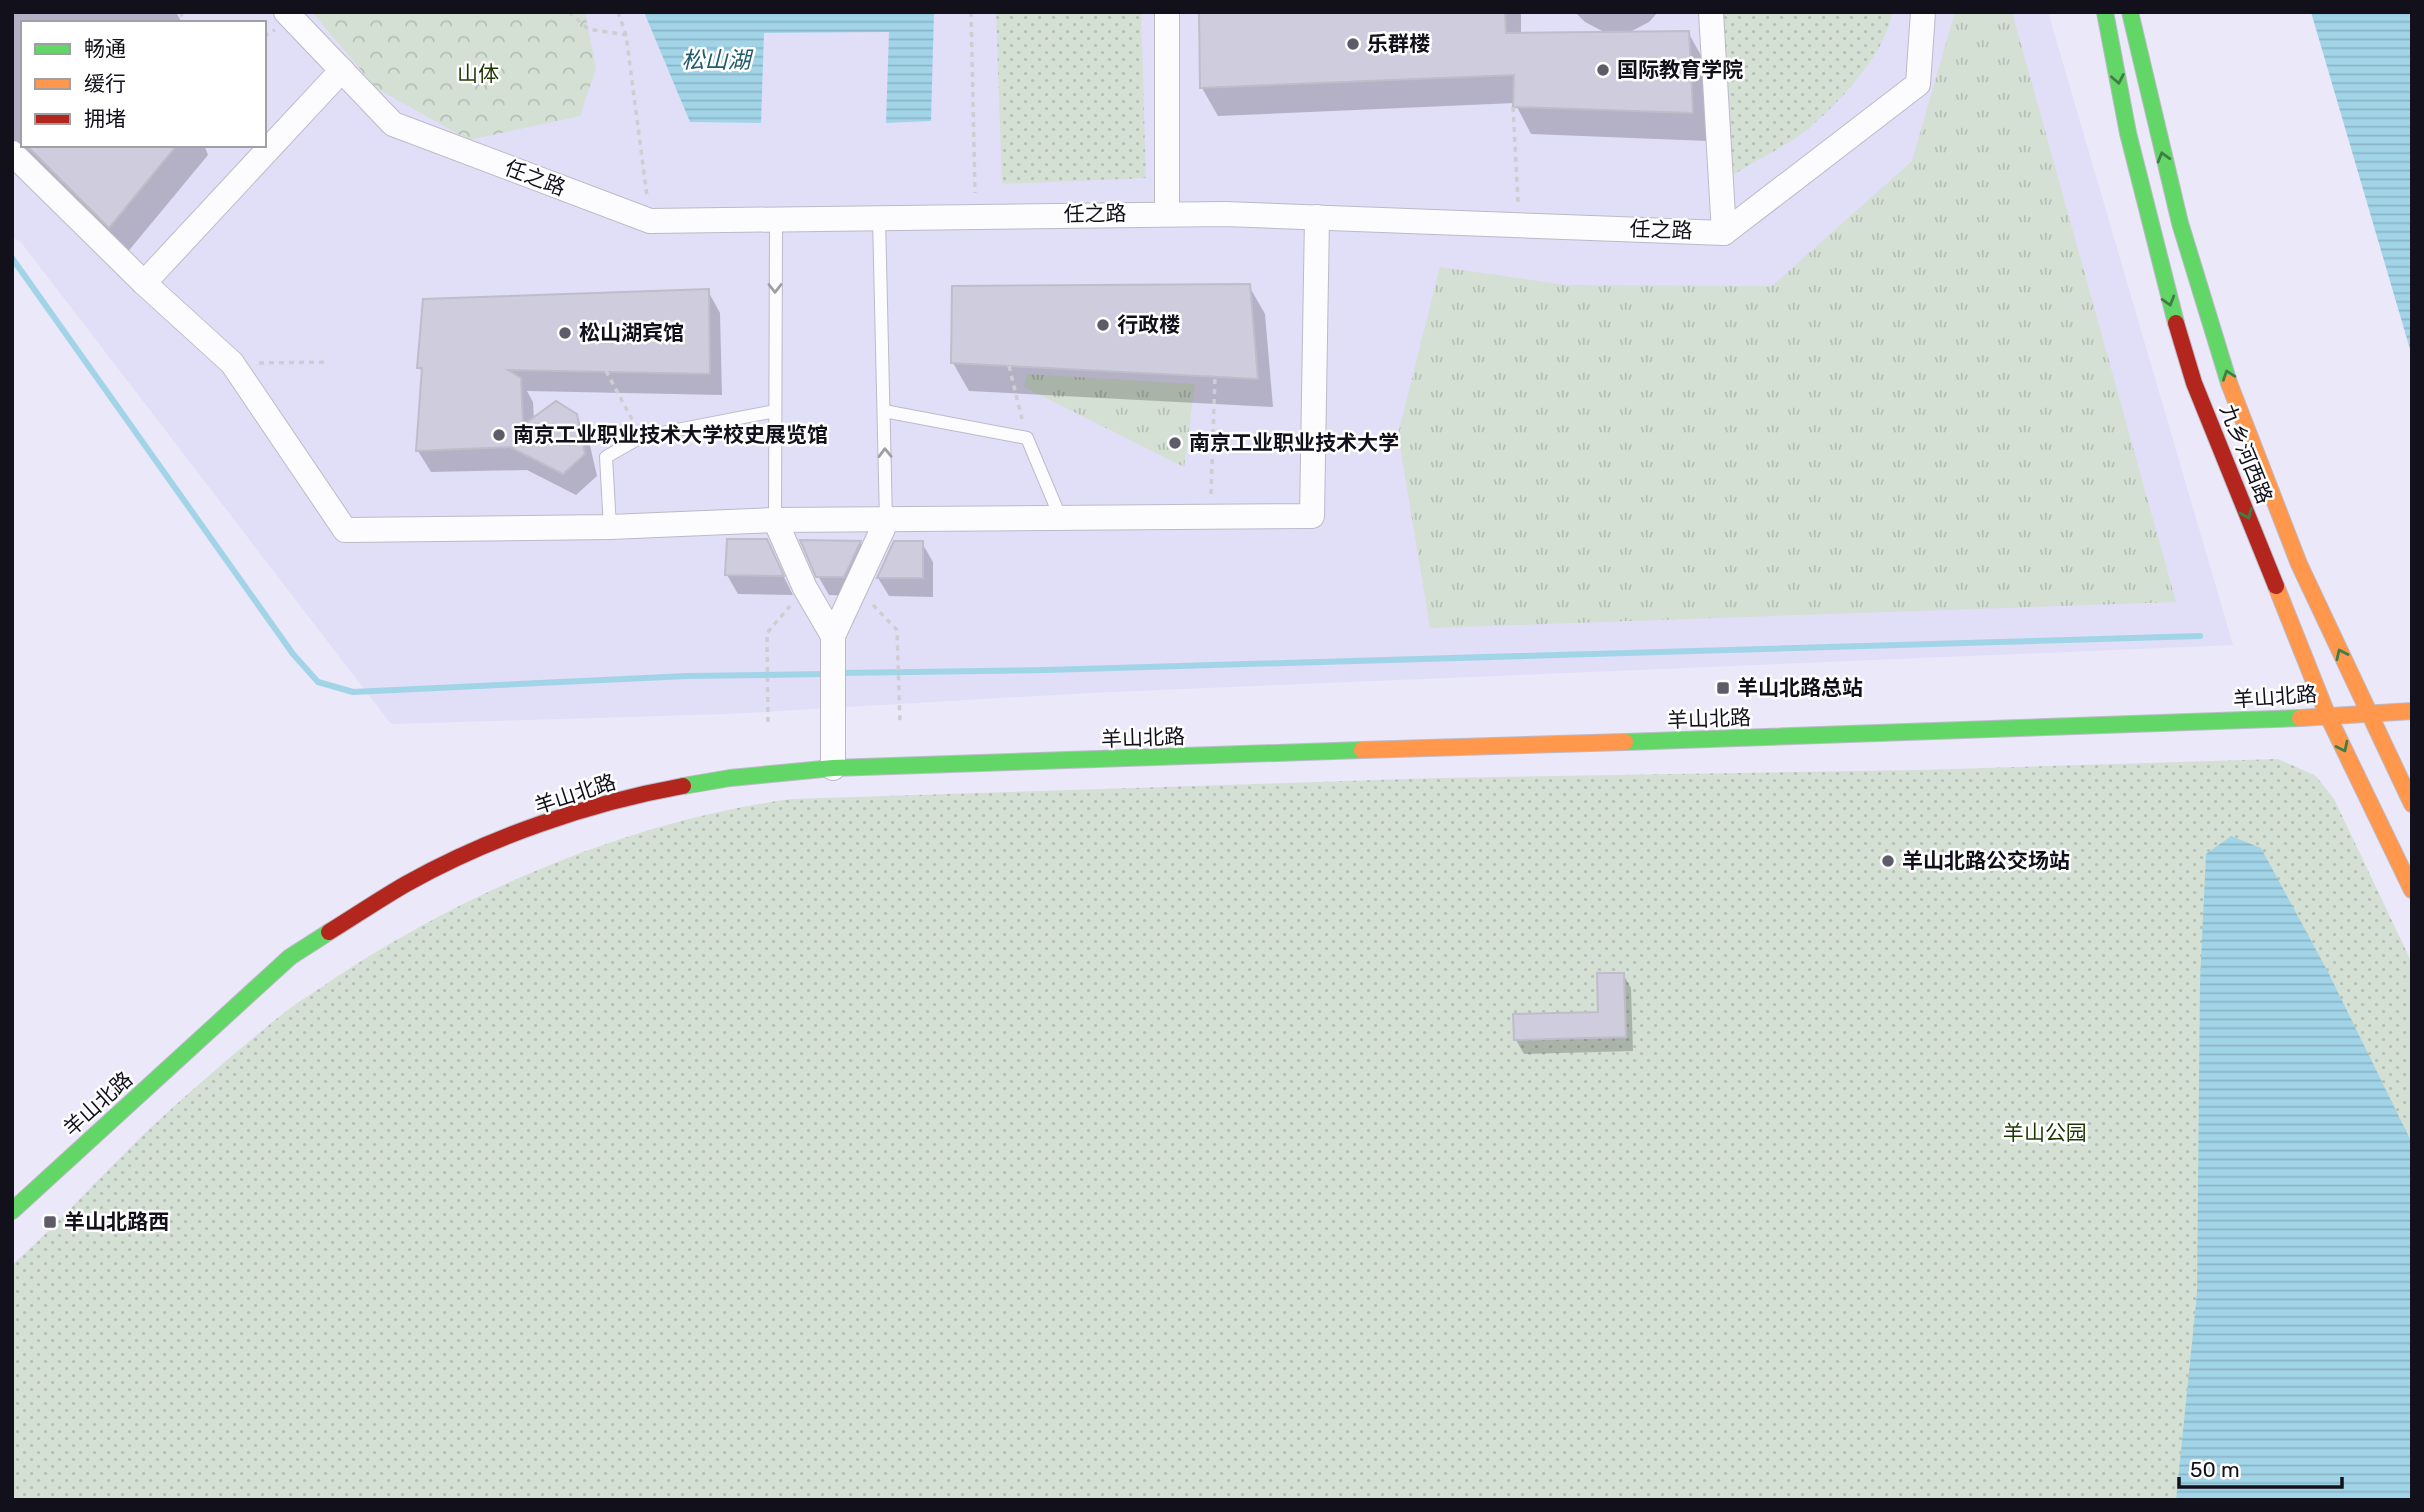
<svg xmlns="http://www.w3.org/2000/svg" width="2424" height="1512" viewBox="0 0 2424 1512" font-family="Rubik,'Noto Sans SC',sans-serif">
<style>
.built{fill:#e1def8;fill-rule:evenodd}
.grass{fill:url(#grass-tufts)}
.forest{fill:url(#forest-crowns)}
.park{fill:url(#park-dots)}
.water{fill:url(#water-rules)}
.shadow{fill:#0003}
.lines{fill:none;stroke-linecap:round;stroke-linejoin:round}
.stream{stroke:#a2d4e8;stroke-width:6}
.building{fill:#cfccde;stroke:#bebdc9;stroke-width:2}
.lane-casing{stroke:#bcbac7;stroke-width:14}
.street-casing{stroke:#bcbac7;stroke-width:26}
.fast-casing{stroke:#bcbac7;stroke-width:18}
.slow-casing{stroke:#bcbac7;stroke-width:18}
.jam-casing{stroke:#bcbac7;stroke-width:18}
.path{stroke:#ceced2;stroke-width:3.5;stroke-dasharray:5 5;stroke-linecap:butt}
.lane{stroke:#fcfcfe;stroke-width:12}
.street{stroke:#fcfcfe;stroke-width:24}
.fast{stroke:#63d668;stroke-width:16}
.slow{stroke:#ff974d;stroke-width:16}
.jam{stroke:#b3261e;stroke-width:16}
.oneway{stroke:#3f7d45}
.oneway2{stroke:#9e9ea3}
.poi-dot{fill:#5e5c68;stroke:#fff;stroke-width:2.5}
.labels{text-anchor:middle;stroke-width:5;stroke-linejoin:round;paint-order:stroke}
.poi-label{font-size:21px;font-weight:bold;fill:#12101a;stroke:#fff;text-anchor:start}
.park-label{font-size:21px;fill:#1c3700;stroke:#fff}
.street-label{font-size:21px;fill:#12101a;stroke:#fff}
.water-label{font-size:23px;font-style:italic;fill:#205c6b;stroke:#fff}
</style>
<defs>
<pattern id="grass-tufts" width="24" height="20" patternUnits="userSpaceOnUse" patternTransform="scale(1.75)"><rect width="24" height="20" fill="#d4e0d3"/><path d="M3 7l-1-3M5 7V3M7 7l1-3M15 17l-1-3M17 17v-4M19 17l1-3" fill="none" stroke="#b5bfb5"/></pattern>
<pattern id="forest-crowns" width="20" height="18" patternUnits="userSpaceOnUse" patternTransform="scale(1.75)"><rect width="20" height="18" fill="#d4e0d3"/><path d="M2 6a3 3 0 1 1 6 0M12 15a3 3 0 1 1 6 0" fill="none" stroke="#b5bfb5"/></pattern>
<pattern id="park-dots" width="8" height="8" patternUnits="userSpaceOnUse" patternTransform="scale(1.75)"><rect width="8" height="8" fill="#d4e0d3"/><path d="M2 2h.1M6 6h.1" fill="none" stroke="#b5bfb5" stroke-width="1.8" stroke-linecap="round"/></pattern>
<pattern id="water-rules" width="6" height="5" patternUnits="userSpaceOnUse" patternTransform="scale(1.75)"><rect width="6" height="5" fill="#a2d4e8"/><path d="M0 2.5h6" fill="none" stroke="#8ab5c6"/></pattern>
</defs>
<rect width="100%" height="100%" fill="#ebe8f9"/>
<path class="built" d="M12,12H2048L2233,645L1088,693L728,714L391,724L20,241L12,238ZM23,23H264V145H23Z"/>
<g class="grass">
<polygon points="1955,12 2012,12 2176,602 1430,628 1398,434 1440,267 1566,285 1772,286 1912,161"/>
<polygon points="1027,374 1195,384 1184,467 1024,387"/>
</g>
<polygon class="forest" points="312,12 585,12 596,69 580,116 469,140 376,88"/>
<g class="park">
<polygon points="996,12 1141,12 1146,178 1002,184"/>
<path d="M1721,12H1892C1888,52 1834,109 1803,133C1781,149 1755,160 1733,175Z"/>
<path d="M2278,759L2316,776L2334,799L2412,963V1500H12V1265C57,1225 97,1180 140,1138C184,1096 232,1055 280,1016C296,1003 315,992 332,980C465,891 633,820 792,799L1439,778L1919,770Z"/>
</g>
<g class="water">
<polygon points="644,12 934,12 931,121 886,123 889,32 764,33 761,123 690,122"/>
<polygon points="2311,12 2412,12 2412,356"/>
<polygon points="2231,836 2261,848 2328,972 2412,1143 2412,1500 2176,1500 2197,1293 2200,981 2206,854"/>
</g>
<g class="shadow">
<polygon points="12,12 176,12 182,23 23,23 23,145 204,145 208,155 126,254 12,140"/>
<polygon points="1201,12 1521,12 1521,35 1606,33 1585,22 1575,12 1658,12 1649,22 1628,33 1688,32 1704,61 1708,141 1531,134 1515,103 1218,116 1202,88"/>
<polygon points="1249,286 1265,314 1273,407 969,391 953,363"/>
<polygon points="708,291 720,313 722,395 527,391 533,402 534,419 575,415 588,437 597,476 576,495 527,470 431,472 418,451 424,376 419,367"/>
<polygon points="729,540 766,541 793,595 738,594 727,575"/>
<polygon points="860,542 871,561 855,596 829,595 818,576"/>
<polygon points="922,543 933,562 933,597 889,596 878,578"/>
<polygon points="1623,974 1631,988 1633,1051 1524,1054 1516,1040 1599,1014"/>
</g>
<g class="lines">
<g class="stream">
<polyline points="12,258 293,654 318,682 353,692 687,676 827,674"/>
<polyline points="838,673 1047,670 2200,636"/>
</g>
</g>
<g class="building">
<polygon points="1199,12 1505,12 1506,33 1689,31 1693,113 1513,107 1514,75 1200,88"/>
<polygon points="26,145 177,145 109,228"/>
<polygon points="1250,284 1258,379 951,363 952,286"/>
<polygon points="709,289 710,374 508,370 521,378 523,425 556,401 577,414 585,454 563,474 510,447 416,451 422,368 417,368 423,299"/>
<polygon points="727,539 767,539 784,576 725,575"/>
<polygon points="800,540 861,541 844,577 816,577"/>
<polygon points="894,541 923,541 923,578 877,578"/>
<polygon points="1597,973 1624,973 1626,1037 1514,1040 1513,1014 1598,1012"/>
</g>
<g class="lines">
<g class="lane-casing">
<g id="lane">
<polyline points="879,218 886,521"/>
<polyline points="884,411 1027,438 1061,519"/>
<polyline points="775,520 776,220"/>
<polyline points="610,527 606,457 641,437 775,411"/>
</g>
</g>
<g class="street-casing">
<g id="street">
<polyline points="286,12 393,124 650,221 1224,214 1724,233 1918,84 1923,12"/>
<polyline points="1167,12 1167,213"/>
<polyline points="1711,12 1724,233"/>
<polyline points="12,153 144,283 232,363 345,530 610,527 775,520 1312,516 1317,217"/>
<polyline points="144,283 342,70"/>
<polyline points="775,520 805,588 833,636"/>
<polyline points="833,768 833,636 886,522"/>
</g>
</g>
<g class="fast-casing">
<g id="fast">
<polyline points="2105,12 2128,133 2176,323"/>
<polyline points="2130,12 2180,223 2229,383"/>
<polyline points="1625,742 2300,718"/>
<polyline points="683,786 730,778 833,768 1362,750"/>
<polyline points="12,1211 290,957 329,932"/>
</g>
</g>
<g class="slow-casing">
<g id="slow">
<polyline points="2229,383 2299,564 2412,804"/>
<polyline points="2276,586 2327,714 2412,890"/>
<polyline points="2300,718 2412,711"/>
<polyline points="1362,750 1625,742"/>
</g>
</g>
<g class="jam-casing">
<g id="jam">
<polyline points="2176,323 2194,383 2276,586"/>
<path d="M329,932C355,916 380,899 406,884C490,837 589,803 683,786"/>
</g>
</g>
<g class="path">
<polyline points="180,12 186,23"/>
<polyline points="569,12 588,29 626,35"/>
<polyline points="618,12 626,35 647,196"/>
<polyline points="971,12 975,193"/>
<polyline points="1525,12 1618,12"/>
<polyline points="264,36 275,30"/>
<polyline points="1513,107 1518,202"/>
<polyline points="259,363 328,362"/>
<polyline points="1009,366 1022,419"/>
<polyline points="606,371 634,423"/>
<polyline points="1211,494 1215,377"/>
<polyline points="873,605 897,630 900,723"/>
<polyline points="768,722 767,633 790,606"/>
</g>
<use href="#lane" class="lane"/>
<use href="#street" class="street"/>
<use href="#fast" class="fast"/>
<use href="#slow" class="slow"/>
<use href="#jam" class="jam"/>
</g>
<defs><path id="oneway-chevron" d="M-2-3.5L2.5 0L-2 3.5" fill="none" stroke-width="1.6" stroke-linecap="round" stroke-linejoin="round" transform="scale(1.75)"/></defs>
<g class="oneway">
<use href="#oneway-chevron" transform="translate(2118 79) rotate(79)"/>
<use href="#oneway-chevron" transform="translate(2163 157) rotate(-106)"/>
<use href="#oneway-chevron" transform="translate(2169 301) rotate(73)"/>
<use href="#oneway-chevron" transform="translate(2228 375) rotate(-109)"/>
<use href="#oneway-chevron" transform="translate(2247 514) rotate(68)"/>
<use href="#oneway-chevron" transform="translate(2341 654) rotate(-115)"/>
<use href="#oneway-chevron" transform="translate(2343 747) rotate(64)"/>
</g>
<g class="oneway2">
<use href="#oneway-chevron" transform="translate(775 288) rotate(90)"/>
<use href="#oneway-chevron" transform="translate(885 453) rotate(-91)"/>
</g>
<g class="poi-dot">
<circle cx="1353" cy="44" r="7"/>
<circle cx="1603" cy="70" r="7"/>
<circle cx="1103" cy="325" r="7"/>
<circle cx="565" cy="333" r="7"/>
<circle cx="499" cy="435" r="7"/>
<circle cx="1175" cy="443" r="7"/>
<rect x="1716" y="681" width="14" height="14" rx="3.5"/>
<circle cx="1888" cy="861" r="7"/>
<rect x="43" y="1215" width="14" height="14" rx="3.5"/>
</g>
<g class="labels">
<g class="poi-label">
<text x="1367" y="51">乐群楼</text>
<text x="1617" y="77">国际教育学院</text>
<text x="1117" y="332">行政楼</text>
<text x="579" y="340">松山湖宾馆</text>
<text x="513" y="442">南京工业职业技术大学校史展览馆</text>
<text x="1189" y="450">南京工业职业技术大学</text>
<text x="1737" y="695">羊山北路总站</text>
<text x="1902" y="868">羊山北路公交场站</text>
<text x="64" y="1229">羊山北路西</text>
</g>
<g class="park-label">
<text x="478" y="81">山体</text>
<text x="2045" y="1140">羊山公园</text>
</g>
<g class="street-label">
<text transform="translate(535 178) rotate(21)" y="7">任之路</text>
<text transform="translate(1095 214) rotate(-1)" y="7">任之路</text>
<text transform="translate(1661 230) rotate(2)" y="7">任之路</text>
<text transform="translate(2246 454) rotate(68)" y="7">九乡河西路</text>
<text transform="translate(2275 697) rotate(-4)" y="7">羊山北路</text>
<text transform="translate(1709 719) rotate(-2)" y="7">羊山北路</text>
<text transform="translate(1143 738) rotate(-2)" y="7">羊山北路</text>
<text transform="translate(575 794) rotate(-18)" y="7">羊山北路</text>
<text transform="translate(98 1104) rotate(-42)" y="7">羊山北路</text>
</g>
<g class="water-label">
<text x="716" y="68">松山湖</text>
</g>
</g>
<rect width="2424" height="1512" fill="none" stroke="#12101a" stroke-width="28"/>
<rect x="21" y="21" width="245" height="126" fill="#ffffff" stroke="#a09fa3" stroke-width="2"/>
<rect x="35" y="44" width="35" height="10" fill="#63d668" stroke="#a09fa3" stroke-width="2"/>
<text x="84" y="56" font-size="21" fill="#12101a">畅通</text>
<rect x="35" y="79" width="35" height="10" fill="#ff974d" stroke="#a09fa3" stroke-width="2"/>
<text x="84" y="91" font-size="21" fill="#12101a">缓行</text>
<rect x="35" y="114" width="35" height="10" fill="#b3261e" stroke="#a09fa3" stroke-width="2"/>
<text x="84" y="126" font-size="21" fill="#12101a">拥堵</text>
<path d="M2179 1477v10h163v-10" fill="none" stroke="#12101a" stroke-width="3.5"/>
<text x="2190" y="1477" font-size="21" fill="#12101a" stroke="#ffffff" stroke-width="5" paint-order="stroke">50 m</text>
</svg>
